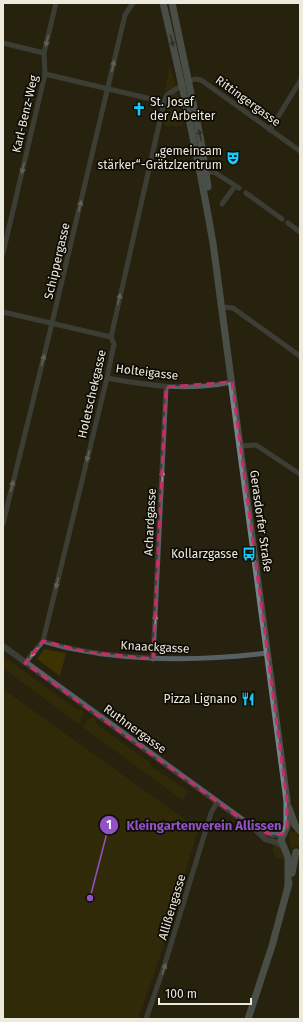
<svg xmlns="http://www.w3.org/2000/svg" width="303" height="1022" viewBox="0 0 303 1022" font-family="'Fira Sans',sans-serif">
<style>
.green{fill:#3d3302}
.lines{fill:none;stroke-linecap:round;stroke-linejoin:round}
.minor{stroke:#576165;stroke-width:5}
.tertiary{stroke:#576165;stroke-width:6}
.secondary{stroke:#74858b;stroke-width:7}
.oneway{fill:#a9aca7}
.oneway2{fill:#3c4241}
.marked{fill:none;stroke:#c62d68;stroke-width:3;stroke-dasharray:8 5;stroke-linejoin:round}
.labels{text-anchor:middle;stroke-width:3.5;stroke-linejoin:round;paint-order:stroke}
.street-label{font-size:12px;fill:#ece9dd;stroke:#0e0c05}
.poi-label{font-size:12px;fill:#ece9dd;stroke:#0e0c05;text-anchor:end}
.leader{fill:none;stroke:#9252c5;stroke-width:1.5}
.callout-dot{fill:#9252c5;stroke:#0e0c05;stroke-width:1.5}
.mark-label{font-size:12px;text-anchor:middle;font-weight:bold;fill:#fff}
.callout-label{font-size:13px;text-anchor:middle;font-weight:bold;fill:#9252c5;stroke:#0e0c05;stroke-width:3.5;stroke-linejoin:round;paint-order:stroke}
</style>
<rect width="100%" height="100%" fill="#27220f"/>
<g class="green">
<polygon points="170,68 176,86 167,91 164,96 169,69"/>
<polygon points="174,93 177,93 178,96 180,98 179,102 168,101 170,95"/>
<polygon points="169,104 179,105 183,126 166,126 164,124"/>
<polygon points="44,649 66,653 60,676 37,659"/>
<polygon points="3,656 79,711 82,708 84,712 80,723 77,723 3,668"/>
<polygon points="3,689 198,829 157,966 138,1019 3,1019"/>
<polygon points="92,717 97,719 96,724 148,761 152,767 188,791 184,798 181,799 84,728 83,725 88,719"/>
<polygon points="290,832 295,832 300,836 300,845 296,847 291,848 289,839"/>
<polygon points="273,844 280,847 287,859 276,858 273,852"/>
</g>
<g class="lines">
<g class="minor">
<polyline points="3,43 44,53"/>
<polyline points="45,74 164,102"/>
<polyline points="270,130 300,81"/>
<polyline points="204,173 214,172 239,188"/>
<polyline points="246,193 282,219"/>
<polyline points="222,204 235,186"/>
<polyline points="288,223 300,232"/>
<polyline points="3,253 45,74 44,53 56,3"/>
<polyline points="222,307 233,308 300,356"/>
<polyline points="3,312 111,337"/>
<path d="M107,378C151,386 187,391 232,382"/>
<polyline points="239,446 256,445 300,474"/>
<polyline points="3,524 52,323 125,15 133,3"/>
<path d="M43,641C62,648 83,651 103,654C158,661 212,660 267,653"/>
<polyline points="153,659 166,387"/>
<path d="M25,663L43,641L107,378L114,344L111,337L163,107C164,103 165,98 167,95C169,93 193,79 195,79C196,79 200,80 201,80L300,151"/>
<polyline points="146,1019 163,970 211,813 217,802"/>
</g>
<g class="tertiary">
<polyline points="3,646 255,829 265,839 278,843 284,847"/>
<polyline points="258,830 273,835 283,834"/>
</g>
<g class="secondary">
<path d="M163,3C182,83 199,162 213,243L287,801V826L281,840L288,857V888"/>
<polyline points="172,3 201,141 208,187"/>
<polyline points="289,808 295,825 300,831"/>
<polyline points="292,873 296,852"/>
<polyline points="248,1019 272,946 289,883"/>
</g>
</g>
<defs><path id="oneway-solid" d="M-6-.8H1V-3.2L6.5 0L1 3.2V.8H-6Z"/></defs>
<g class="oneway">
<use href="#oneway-solid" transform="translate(47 41) rotate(104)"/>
<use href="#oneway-solid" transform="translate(113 66) rotate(-77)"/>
<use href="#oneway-solid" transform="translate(23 168) rotate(103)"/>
<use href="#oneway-solid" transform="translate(80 206) rotate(-77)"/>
<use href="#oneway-solid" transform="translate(119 299) rotate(-77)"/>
<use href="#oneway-solid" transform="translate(43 360) rotate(-76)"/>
<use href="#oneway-solid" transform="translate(88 456) rotate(104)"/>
<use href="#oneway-solid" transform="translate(162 476) rotate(-87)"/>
<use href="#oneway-solid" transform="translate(12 486) rotate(-76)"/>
<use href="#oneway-solid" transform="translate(57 583) rotate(104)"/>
<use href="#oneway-solid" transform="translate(155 620) rotate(-87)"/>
<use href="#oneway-solid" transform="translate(34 652) rotate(129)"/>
<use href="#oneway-solid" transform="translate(164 969) rotate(-72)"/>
</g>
<g class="oneway2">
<use href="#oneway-solid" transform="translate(172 41) rotate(76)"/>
<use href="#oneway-solid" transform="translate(200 135) rotate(-102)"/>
</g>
<path d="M0 0H303V1022H0ZM232,382L287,801V826L283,834L273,835L255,829L25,663L43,641L87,652L153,659L166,387Z" fill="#27220f" fill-opacity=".55" fill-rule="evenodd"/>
<path class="marked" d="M232,382L287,801V826L283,834L273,835L255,829L25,663L43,641L87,652L153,659L166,387Z"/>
<defs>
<g id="church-bare" transform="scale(1.08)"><path d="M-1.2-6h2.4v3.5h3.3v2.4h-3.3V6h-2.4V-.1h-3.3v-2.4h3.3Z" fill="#13cafb" stroke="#0e0c05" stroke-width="2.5" paint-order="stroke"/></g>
<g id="theatre-bare" transform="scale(1.08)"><path d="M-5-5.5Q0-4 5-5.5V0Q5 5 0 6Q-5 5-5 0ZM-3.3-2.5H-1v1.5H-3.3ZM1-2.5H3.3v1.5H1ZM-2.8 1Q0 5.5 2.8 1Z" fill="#13cafb" stroke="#0e0c05" stroke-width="2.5" paint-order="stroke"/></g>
<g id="bus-bare" transform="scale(1.08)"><path d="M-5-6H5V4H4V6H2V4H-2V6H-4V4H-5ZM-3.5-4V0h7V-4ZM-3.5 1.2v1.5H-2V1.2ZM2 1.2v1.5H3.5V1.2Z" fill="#13cafb" stroke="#0e0c05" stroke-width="2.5" paint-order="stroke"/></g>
<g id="restaurant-bare" transform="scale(1.08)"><path d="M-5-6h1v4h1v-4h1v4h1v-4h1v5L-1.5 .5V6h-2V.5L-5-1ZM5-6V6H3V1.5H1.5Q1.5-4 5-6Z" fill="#13cafb" stroke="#0e0c05" stroke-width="2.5" paint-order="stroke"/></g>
</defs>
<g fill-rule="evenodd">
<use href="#church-bare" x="139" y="109"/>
<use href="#theatre-bare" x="233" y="158"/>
<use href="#bus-bare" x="249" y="554"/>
<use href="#restaurant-bare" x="248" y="699"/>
</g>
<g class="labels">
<g class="street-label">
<text transform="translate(248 101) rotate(36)" y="4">Rittingergasse</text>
<text transform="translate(25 114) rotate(-77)" y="4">Karl-Benz-Weg</text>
<text transform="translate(57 261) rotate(-77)" y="4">Schippergasse</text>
<text transform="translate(147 372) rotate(7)" y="4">Holteigasse</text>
<text transform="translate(92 394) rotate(-77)" y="4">Holetschekgasse</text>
<text transform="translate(261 521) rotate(82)" y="4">Gerasdorfer Straße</text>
<text transform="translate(150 522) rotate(-87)" y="4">Achardgasse</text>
<text transform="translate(155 647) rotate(3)" y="4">Knaackgasse</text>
<text transform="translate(135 729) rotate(36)" y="4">Ruthnergasse</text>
<text transform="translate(172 907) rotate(-73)" y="4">Allißengasse</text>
</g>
<g class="poi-label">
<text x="150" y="106" text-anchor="start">St. Josef<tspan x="150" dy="14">der Arbeiter</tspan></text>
<text x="222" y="155">„gemeinsam<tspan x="222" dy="14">stärker“-Grätzlzentrum</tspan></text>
<text x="238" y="558">Kollarzgasse</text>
<text x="237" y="703">Pizza Lignano</text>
</g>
</g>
<path class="leader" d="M90 898L109 825"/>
<g class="callout-dot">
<circle cx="90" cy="898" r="4"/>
<circle cx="109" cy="825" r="10"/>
</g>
<g class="mark-label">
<text x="109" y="829">1</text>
</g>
<g class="callout-label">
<text x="204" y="830">Kleingartenverein Allissen</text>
</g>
<rect width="303" height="1022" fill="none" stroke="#ece9dd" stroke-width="8"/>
<path d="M159 998v6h92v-6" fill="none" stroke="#ece9dd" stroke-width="2"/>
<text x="165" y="998" font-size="12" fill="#ece9dd" stroke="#0e0c05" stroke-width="3" paint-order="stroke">100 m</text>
</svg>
